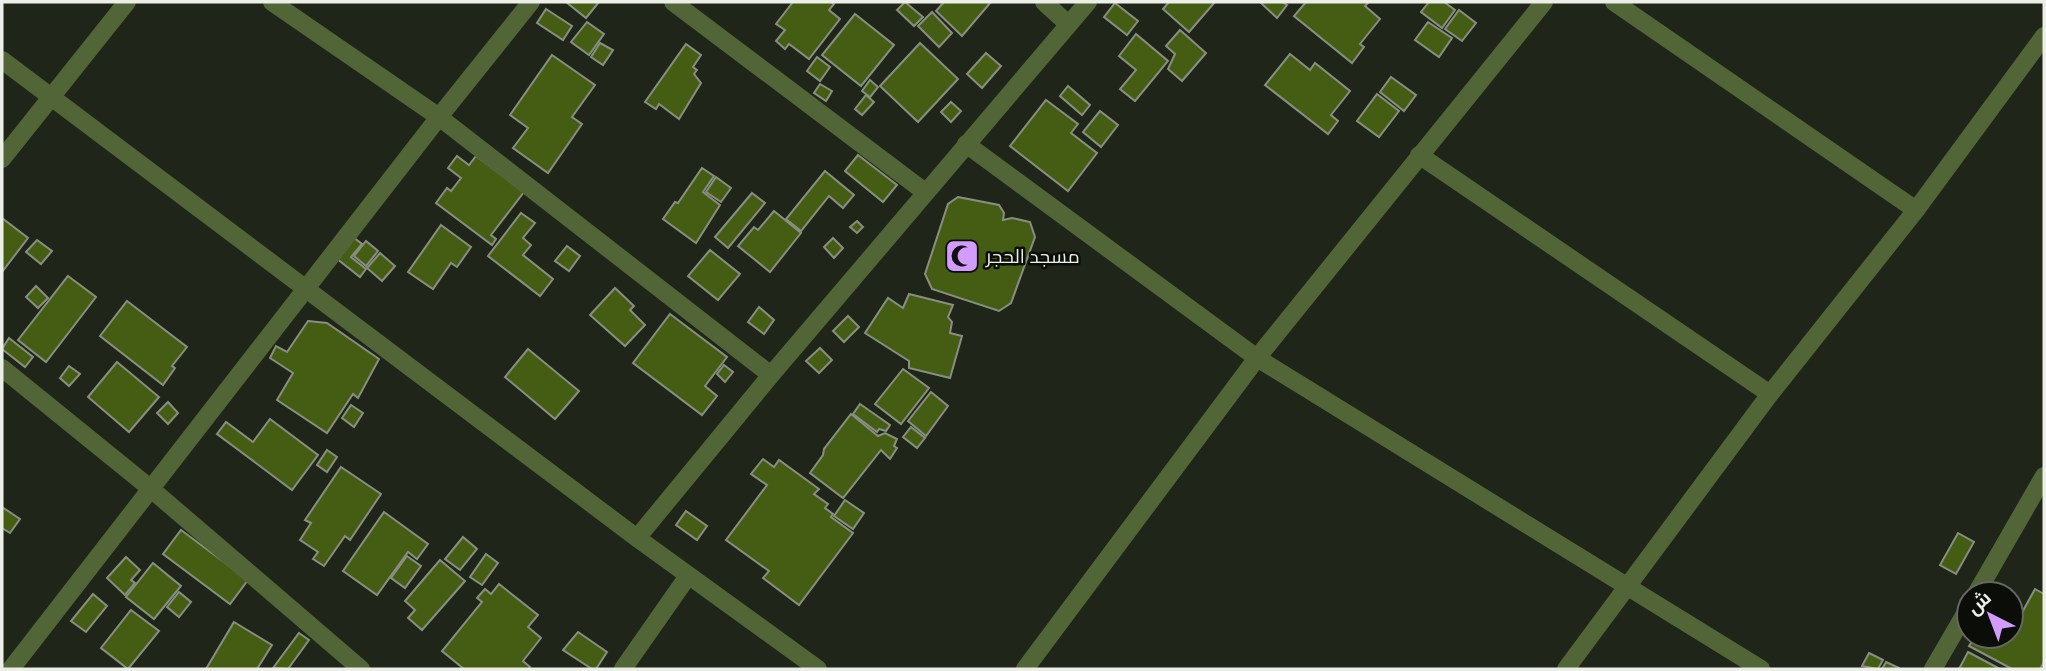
<svg xmlns="http://www.w3.org/2000/svg" width="2046" height="671" viewBox="0 0 2046 671" font-family="Merriweather,Cairo,serif">
<style>
.building{fill:#445d12;stroke:#888e81;stroke-width:2}
.lines{fill:none;stroke-linecap:round;stroke-linejoin:round}
.minor{stroke:#526536;stroke-width:18}
.labels{text-anchor:middle;stroke-width:5;stroke-linejoin:round;paint-order:stroke}
.poi-label{font-size:19px;fill:#ecefe8;stroke:#0b0d08;text-anchor:start}
</style>
<rect width="100%" height="100%" fill="#20251a"/>
<g class="building">
<polygon points="566,2 599,2 586,18"/>
<polygon points="793,2 831,2 834,4 829,10 840,19 809,59 789,44 785,49 776,41 785,30 776,24"/>
<polygon points="905,2 923,17 914,26 897,10"/>
<polygon points="944,2 991,2 962,36 936,11"/>
<polygon points="1169,2 1215,2 1189,32 1163,9"/>
<polygon points="1260,2 1282,2 1287,5 1277,18"/>
<polygon points="1306,2 1369,2 1365,6 1380,19 1360,44 1364,47 1352,63 1294,16"/>
<polygon points="1429,2 1444,2 1455,10 1442,28 1421,12"/>
<polygon points="1115,3 1138,21 1127,35 1104,17"/>
<polygon points="546,9 572,26 563,40 537,23"/>
<polygon points="1459,10 1476,23 1462,41 1445,29"/>
<polygon points="932,12 952,33 939,47 918,26"/>
<polygon points="855,14 894,45 861,86 822,55"/>
<polygon points="587,22 604,34 589,55 571,42"/>
<polygon points="1428,22 1452,38 1439,57 1415,40"/>
<polygon points="1180,30 1206,53 1182,81 1168,69 1175,54 1166,46"/>
<polygon points="1136,34 1168,61 1135,101 1120,89 1136,70 1119,56"/>
<polygon points="600,43 613,50 603,65 591,57"/>
<polygon points="920,43 958,79 918,122 880,86"/>
<polygon points="686,44 701,55 693,67 697,70 694,74 701,83 679,119 659,104 656,109 645,102"/>
<polygon points="986,53 1001,66 982,88 967,74"/>
<polygon points="1290,54 1310,70 1315,63 1350,91 1331,115 1338,121 1328,134 1265,85"/>
<polygon points="552,55 595,85 572,117 582,124 548,173 513,148 528,128 510,115"/>
<polygon points="817,57 830,67 820,81 807,71"/>
<polygon points="1391,77 1416,95 1404,111 1380,92"/>
<polygon points="870,80 878,87 870,97 862,91"/>
<polygon points="820,84 832,91 826,101 814,93"/>
<polygon points="1068,86 1090,105 1082,115 1060,96"/>
<polygon points="1377,94 1399,111 1379,137 1357,121"/>
<polygon points="866,95 874,102 862,115 855,109"/>
<polygon points="1046,100 1078,124 1071,133 1097,153 1068,191 1010,146"/>
<polygon points="951,102 961,111 951,122 941,112"/>
<polygon points="1100,111 1118,125 1101,147 1083,132"/>
<polygon points="858,155 897,185 883,202 845,171"/>
<polygon points="457,156 469,165 476,156 524,192 491,235 496,239 492,245 436,203 447,188 451,191 461,178 448,168"/>
<polygon points="702,168 714,176 703,192 720,205 696,243 663,219 675,202 678,203"/>
<polygon points="825,171 854,195 843,208 829,196 801,231 786,219"/>
<polygon points="716,177 731,188 721,202 706,192"/>
<polygon points="752,193 765,203 728,248 715,237"/>
<polygon points="958,197 999,205 1004,213 1003,220 1012,218 1030,222 1035,237 1011,303 999,311 932,289 925,274 948,204"/>
<polygon points="774,211 801,233 770,272 738,246 754,227 758,230"/>
<polygon points="521,213 535,223 523,238 531,245 523,255 553,279 540,296 488,256"/>
<polygon points="2,218 28,238 2,272"/>
<polygon points="857,221 863,227 857,233 850,227"/>
<polygon points="441,225 471,247 457,267 451,263 433,289 408,272"/>
<polygon points="353,237 362,244 351,257 366,269 360,277 336,258"/>
<polygon points="833,238 843,248 834,258 824,247"/>
<polygon points="37,240 52,251 41,264 26,252"/>
<polygon points="366,241 378,251 366,266 354,256"/>
<polygon points="567,246 580,256 569,271 555,261"/>
<polygon points="710,250 740,274 718,300 688,276"/>
<polygon points="380,253 395,266 382,281 367,268"/>
<polygon points="68,276 96,297 46,362 18,340"/>
<polygon points="36,286 48,298 38,308 26,297"/>
<polygon points="615,288 634,306 630,310 645,325 625,346 590,315"/>
<polygon points="909,294 953,305 948,317 952,322 950,333 962,336 950,378 909,368 909,361 865,333 888,298 903,308"/>
<polygon points="127,301 187,347 172,366 175,368 163,385 100,336"/>
<polygon points="759,307 774,320 764,334 748,322"/>
<polygon points="670,314 727,357 705,386 717,396 702,415 633,363"/>
<polygon points="848,316 859,327 844,342 833,331"/>
<polygon points="308,321 327,323 379,359 358,398 353,394 327,433 277,400 293,373 270,358 276,346 287,352"/>
<polygon points="9,338 33,357 25,367 2,349"/>
<polygon points="820,348 832,360 819,373 806,361"/>
<polygon points="528,349 579,391 555,419 505,377"/>
<polygon points="117,362 159,397 129,432 88,397"/>
<polygon points="724,365 733,372 725,382 717,374"/>
<polygon points="69,366 80,374 69,386 60,378"/>
<polygon points="903,369 929,388 901,424 875,404"/>
<polygon points="931,392 948,406 926,436 908,421"/>
<polygon points="168,402 178,413 168,424 157,413"/>
<polygon points="860,404 890,425 886,431 879,429 877,432 853,414"/>
<polygon points="351,405 363,413 354,427 342,418"/>
<polygon points="851,414 878,436 885,433 897,439 894,446 897,448 890,459 881,450 843,498 810,473 823,455 824,449"/>
<polygon points="270,419 318,455 292,490 217,434 226,422 253,442"/>
<polygon points="911,427 925,438 917,448 903,437"/>
<polygon points="327,450 337,457 327,472 317,465"/>
<polygon points="763,459 774,467 779,460 819,489 814,494 828,504 825,508 833,514 831,517 853,533 799,605 763,578 769,571 726,540 767,485 751,474"/>
<polygon points="341,467 381,494 350,540 345,536 324,566 313,559 318,552 300,540 311,523 305,520"/>
<polygon points="845,500 864,513 853,529 834,516"/>
<polygon points="2,507 20,519 10,533 2,528"/>
<polygon points="686,511 707,526 697,540 676,525"/>
<polygon points="384,512 428,544 417,559 408,552 377,595 343,571"/>
<polygon points="181,530 248,580 230,604 163,554"/>
<polygon points="1958,533 1974,542 1956,574 1940,565"/>
<polygon points="463,537 477,549 460,570 445,559"/>
<polygon points="486,554 498,563 482,585 470,577"/>
<polygon points="407,556 421,566 405,588 391,578"/>
<polygon points="126,557 140,570 131,580 135,583 125,595 107,578"/>
<polygon points="440,560 465,581 422,630 408,618 415,610 405,601"/>
<polygon points="153,563 181,586 154,619 126,597"/>
<polygon points="499,584 538,615 528,627 541,638 523,661 530,667 528,669 464,669 442,651 482,602 477,598 485,589 491,594"/>
<polygon points="2035,589 2044,594 2044,662 2040,669 2012,669 1969,646 1975,636 2011,636 2011,613 2019,618"/>
<polygon points="179,592 191,602 179,617 167,607"/>
<polygon points="93,594 107,606 86,632 71,621"/>
<polygon points="131,610 159,631 128,669 101,648"/>
<polygon points="234,622 272,645 257,669 206,669"/>
<polygon points="578,632 607,652 596,669 592,669 563,650"/>
<polygon points="299,633 309,640 288,669 273,668"/>
<polygon points="1968,652 2000,669 1959,669"/>
<polygon points="1869,653 1883,660 1878,669 1862,666"/>
<polygon points="1886,662 1899,668 1899,669 1882,669"/>
</g>
<g class="lines">
<g class="minor">
<polyline points="272,2 439,117 771,375"/>
<polyline points="673,2 925,192"/>
<polyline points="1044,2 1068,24"/>
<polyline points="1614,2 1916,210"/>
<polyline points="2,60 637,538 818,669"/>
<polyline points="966,144 1257,358 1761,669"/>
<polyline points="1419,155 1770,394"/>
<polyline points="2,159 127,2"/>
<polyline points="2,368 150,488 361,669"/>
<polyline points="637,538 771,375 1088,2"/>
<polyline points="1976,594 2044,476"/>
<polyline points="11,669 439,117 531,2"/>
<polyline points="623,669 688,576"/>
<polyline points="1025,669 1257,358 1544,2"/>
<polyline points="1566,669 1770,394 1916,210 2044,36"/>
<polyline points="1933,669 1969,607"/>
</g>
</g>
<defs>
<g id="mosque-square" transform="scale(1.75)"><rect x="-9" y="-9" width="18" height="18" rx="4" fill="#d29cfd" stroke="#0b0d08"/><path d="M3.5-4.9A6 6 0 1 0 3.5 4.9A5 5 0 1 1 3.5-4.9Z" fill="#111"/></g>
</defs>
<g fill-rule="evenodd">
<use href="#mosque-square" x="962" y="256"/>
</g>
<g class="labels">
<g class="poi-label">
<text x="986" y="263">مسجد الحجر</text>
</g>
</g>
<rect width="2046" height="671" fill="none" stroke="#ecefe8" stroke-width="7"/>
<g transform="translate(1990 615) rotate(318)"><circle r="33" fill="#0b0d08" stroke="#656762" stroke-width="2"/>
<path d="M0-5L12 26L0 18L-12 26Z" fill="#d29cfd"/>
<text y="-10" font-size="19" font-weight="bold" text-anchor="middle" fill="#ecefe8">ش</text>
</g>
</svg>
